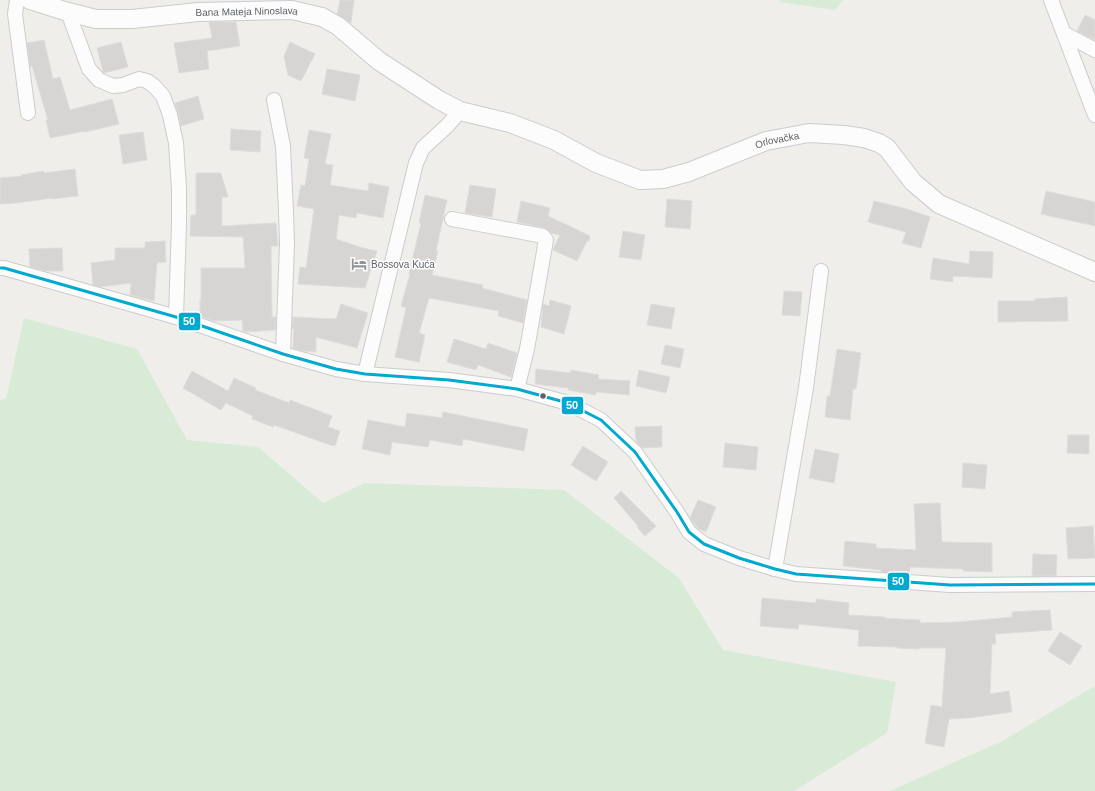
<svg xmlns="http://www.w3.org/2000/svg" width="1095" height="791" viewBox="0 0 1095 791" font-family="Arial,sans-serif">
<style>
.green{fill:#d8ebd6}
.building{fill:#d6d5d3;stroke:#deddd9}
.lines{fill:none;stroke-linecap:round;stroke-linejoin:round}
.minor-casing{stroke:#cbcccc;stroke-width:16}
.tertiary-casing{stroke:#cbcccc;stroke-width:20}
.minor{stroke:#fdfcfc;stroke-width:14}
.tertiary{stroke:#fdfcfc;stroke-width:18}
.bus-1-casing{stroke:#fff;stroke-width:6}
.bus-1{stroke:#00a9ce;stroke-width:3}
.bus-dot{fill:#5f6368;stroke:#fff;stroke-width:1.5}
.labels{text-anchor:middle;stroke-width:3;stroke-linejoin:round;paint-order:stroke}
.street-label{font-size:10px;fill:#5f6368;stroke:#fff}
.poi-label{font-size:10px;fill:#5f6368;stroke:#fff;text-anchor:start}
.line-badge{stroke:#fff;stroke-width:1.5}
.badge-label{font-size:11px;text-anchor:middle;font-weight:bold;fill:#fff}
</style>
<rect width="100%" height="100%" fill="#efeeea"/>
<g class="green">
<polygon points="779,0 843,0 835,10 780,2"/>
<polygon points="24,318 137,349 187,440 258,447 323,503 365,483 564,490 679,578 723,650 896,682 887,733 794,791 0,791 0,400 6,399"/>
<polygon points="1095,686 1095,791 890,791 1002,741"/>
</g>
<g class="building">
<polygon points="340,0 354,0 351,23 337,14"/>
<polygon points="1085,15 1095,20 1095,40 1077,31"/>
<polygon points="209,22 236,22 240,46 207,51 209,69 179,73 174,43 212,38"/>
<polygon points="44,40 53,79 60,77 70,110 112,99 119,124 85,132 85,131 50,138 46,120 48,120 32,66 30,67 27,43"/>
<polygon points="121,42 128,67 104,73 103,72 97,48"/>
<polygon points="290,42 315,54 301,81 288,75 284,56"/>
<polygon points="327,69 360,75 355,101 322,94"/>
<polygon points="198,96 204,119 181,126 178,113 175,103"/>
<polygon points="231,129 261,131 260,152 230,150"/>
<polygon points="309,130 331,134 325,164 333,165 330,185 368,191 369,183 389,187 383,218 357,213 356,218 339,215 336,239 363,248 377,251 365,288 298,284 300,267 306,268 314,209 297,206 301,185 305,186 309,159 304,158"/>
<polygon points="143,132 147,160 123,164 119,135"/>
<polygon points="75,169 78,196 52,199 52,198 16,203 0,204 0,178 22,176 21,175 43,171 44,173"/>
<polygon points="196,173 221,173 228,197 222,197 222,226 276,223 278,246 271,246 272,317 276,317 275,330 246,332 243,331 242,320 213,321 200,316 200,300 201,300 201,268 245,268 243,237 190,236 191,215 196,215"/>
<polygon points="470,185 496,189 492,217 465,213"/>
<polygon points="1046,191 1095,202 1095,226 1041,214"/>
<polygon points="425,195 447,200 436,251 438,251 432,275 483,285 482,288 527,300 523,323 498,316 499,311 429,298 419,333 425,335 419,362 395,357 406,308 401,306 410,274 409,273 421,223 419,223"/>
<polygon points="667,199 692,201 690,229 665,227"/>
<polygon points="521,201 550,208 548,216 590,236 589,241 587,241 577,261 553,250 560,235 551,233 545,228 517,222"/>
<polygon points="874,201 907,209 930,217 921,248 902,243 906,232 868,222"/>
<polygon points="623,231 645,235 641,260 619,257"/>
<polygon points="165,241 166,262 157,263 154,301 130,295 131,283 100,287 93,285 91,263 115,260 115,248 145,248 145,242"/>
<polygon points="62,248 63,271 46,271 30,267 29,249"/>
<polygon points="970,251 993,252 992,278 953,276 953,282 930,279 933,258 969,264"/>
<polygon points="784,291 802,292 800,316 782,315"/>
<polygon points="1067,297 1068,321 998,322 998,301 1035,301 1035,299"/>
<polygon points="550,300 571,306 564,334 541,327 543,304 549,306"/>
<polygon points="341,304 368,313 357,348 316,337 316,352 304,351 293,348 294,329 292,329 293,317 336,319"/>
<polygon points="651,304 675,308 671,329 647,325"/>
<polygon points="454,339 486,349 488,343 517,353 511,377 478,365 476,370 447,362"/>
<polygon points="665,345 684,349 680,368 661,364"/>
<polygon points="837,349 861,353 856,389 853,389 850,420 825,417 827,396 830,396"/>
<polygon points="536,369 571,373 571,370 599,375 598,379 630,381 629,395 596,392 596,395 568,390 568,388 535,384"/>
<polygon points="639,370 670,377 666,393 636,386"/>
<polygon points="192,371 228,391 234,378 256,388 255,390 289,403 290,400 332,416 328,427 340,431 335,446 333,445 333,446 274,425 273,427 252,419 253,416 226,403 221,410 183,388"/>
<polygon points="443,412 528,429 524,451 463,439 462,446 430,440 428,447 392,442 390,455 362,449 368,420 405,427 407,413 442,418"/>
<polygon points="662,426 662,447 642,448 636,441 635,427"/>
<polygon points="1068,435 1089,435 1089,454 1067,453"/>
<polygon points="725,443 758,447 756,470 723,467"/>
<polygon points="583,446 608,462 596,481 571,465"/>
<polygon points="815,449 839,454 834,483 809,478"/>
<polygon points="963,463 987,465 985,489 962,487"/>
<polygon points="621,491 656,526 645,536 637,527 638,526 614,498"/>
<polygon points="698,500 716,507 706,532 699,529 696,526 690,518"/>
<polygon points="940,503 942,542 992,543 992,572 963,571 963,569 910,567 909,574 881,572 881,570 843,566 845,541 876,544 876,548 916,550 914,504"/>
<polygon points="1093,526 1095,558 1068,559 1066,528"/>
<polygon points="1033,554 1057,555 1056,576 1032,576"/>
<polygon points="762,598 816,603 816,599 849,603 848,615 885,617 884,618 920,620 920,623 958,622 1012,617 1012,612 1050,610 1052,630 995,634 996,644 992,644 990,694 1009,691 1012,712 969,718 949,719 944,747 925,743 931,705 942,707 946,648 919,648 919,649 897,648 897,647 858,646 859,630 799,624 798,629 760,626"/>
<polygon points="1060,632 1082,646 1070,665 1048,651"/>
</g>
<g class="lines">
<g class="minor-casing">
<g id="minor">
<polyline points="17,0 15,14 28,113"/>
<polyline points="1051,0 1095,115"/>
<polyline points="68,12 89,69 99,80 113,86 123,85 139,79 147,81 154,86 163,96 170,115 176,143 179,189 179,224 176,317"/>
<polyline points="1065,34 1095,50"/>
<polyline points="274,100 283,146 286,211 287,243 283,354"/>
<polyline points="452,219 543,236 546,240 527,349 517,389"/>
<polyline points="0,268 4,268 176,317 283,354 336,369 365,374 449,380 517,389 568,403 601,420 635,452 677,512 689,532 704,544 739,558 775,569 796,574 950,585 1095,584"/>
<polyline points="365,374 416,163 423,148 448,125 460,111"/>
<polyline points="775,569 806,388 821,271"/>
</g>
</g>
<g class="tertiary-casing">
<g id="tertiary">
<path id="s1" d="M30,0L68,12L96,19H132L198,12L292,10L322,17L338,26L379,61L439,100L460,111L510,123L554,140L596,163L640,180L663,179L689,172L766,141L809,133L844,135L864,138L879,143L887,148L913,182L939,204L1095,272"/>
</g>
</g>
<use href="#minor" class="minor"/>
<use href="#tertiary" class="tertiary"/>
<g class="bus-1-casing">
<polyline id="bus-1" points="0,268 4,268 176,317 283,354 336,369 365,374 449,380 517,389 568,403 601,420 635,452 677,512 689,532 704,544 739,558 775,569 796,574 950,585 1095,584"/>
</g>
<use href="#bus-1" class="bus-1"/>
</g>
<defs>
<g id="hotel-bare" transform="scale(1.2)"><path d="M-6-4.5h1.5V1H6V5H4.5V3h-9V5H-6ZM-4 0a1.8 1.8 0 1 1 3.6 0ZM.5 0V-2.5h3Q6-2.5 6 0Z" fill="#919496" stroke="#fff" stroke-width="2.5" paint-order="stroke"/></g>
</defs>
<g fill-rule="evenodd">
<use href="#hotel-bare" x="359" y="264"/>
</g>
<circle class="bus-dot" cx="543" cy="396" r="3.5"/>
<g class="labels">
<g class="street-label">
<text dy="4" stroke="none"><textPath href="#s1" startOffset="220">Bana Mateja Ninoslava</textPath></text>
<text dy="4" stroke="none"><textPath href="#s1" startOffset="801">Orlovačka</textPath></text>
</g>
<g class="poi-label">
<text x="371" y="268">Bossova Kuća</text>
</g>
</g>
<g class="line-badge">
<rect x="178" y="312" width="23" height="19" rx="4" fill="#00a9ce"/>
<rect x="561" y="396" width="23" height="19" rx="4" fill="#00a9ce"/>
<rect x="887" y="572" width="23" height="19" rx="4" fill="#00a9ce"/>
</g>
<g class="badge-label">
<text x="189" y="325">50</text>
<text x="572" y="409">50</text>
<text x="898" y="585">50</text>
</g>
</svg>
